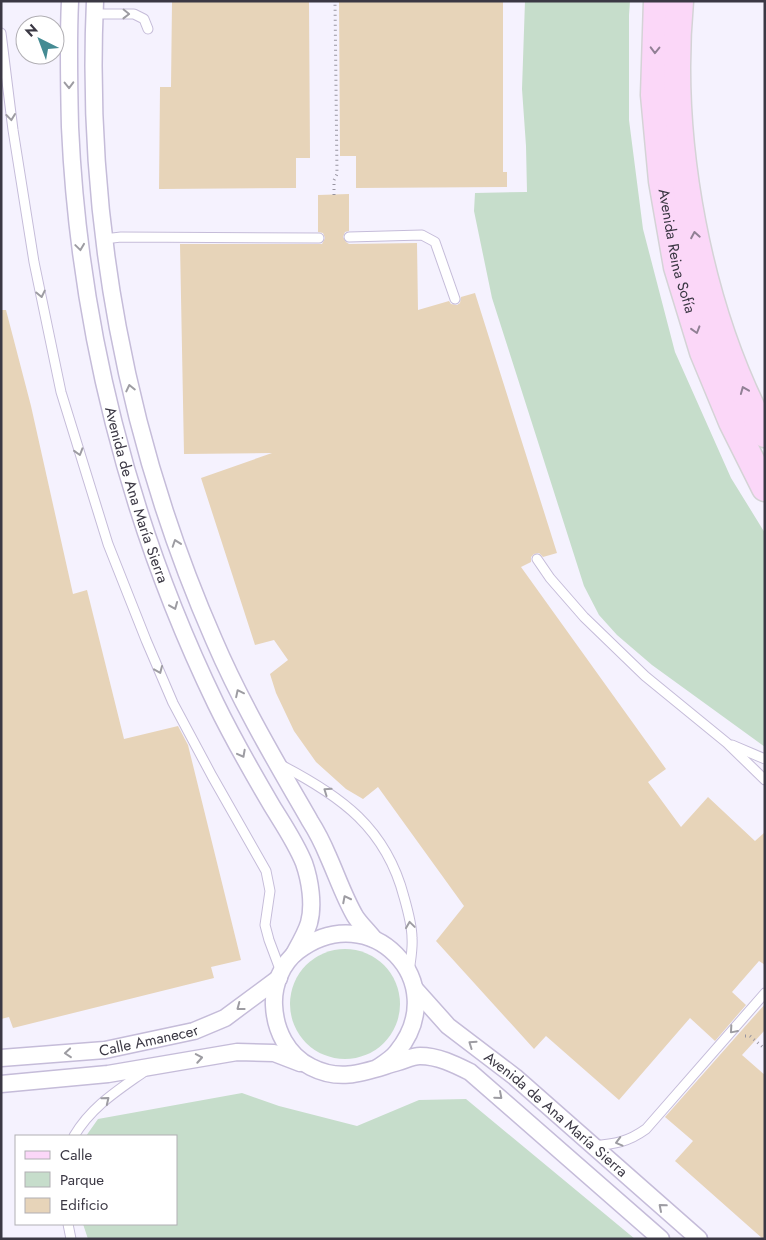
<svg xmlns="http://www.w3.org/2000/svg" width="766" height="1240" viewBox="0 0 766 1240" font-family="Jost,sans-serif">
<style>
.green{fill:#c6ddcb}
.building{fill:#e7d4b9}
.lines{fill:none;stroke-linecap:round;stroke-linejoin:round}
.lane-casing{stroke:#c5bcd9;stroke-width:11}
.street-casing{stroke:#c5bcd9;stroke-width:19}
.primary-casing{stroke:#d4d3d6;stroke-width:29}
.path{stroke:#9794a0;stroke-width:3;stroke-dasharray:1 4;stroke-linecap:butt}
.lane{stroke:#fff;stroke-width:9}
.street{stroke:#fff;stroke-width:16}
.primary{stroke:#fbd7f8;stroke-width:26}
.oneway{stroke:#9d9ca2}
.oneway2{stroke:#918095}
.labels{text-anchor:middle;stroke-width:4.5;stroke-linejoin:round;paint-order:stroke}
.street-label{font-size:15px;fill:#3b3844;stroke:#fff}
</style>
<rect width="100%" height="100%" fill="#f5f2fe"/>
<g class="green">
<polygon points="525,1 630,1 629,15 629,120 643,229 675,352 731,478 765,533 765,747 652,665 617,635 599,615 584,586 492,298 474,211 475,193 527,192 526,146 522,89"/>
<circle cx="345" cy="1004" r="55"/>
<polygon points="242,1093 279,1106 357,1126 419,1100 466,1099 635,1239 88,1239 83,1224 176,1224 176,1136 86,1136 98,1119"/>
</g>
<g class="building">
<polygon points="339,1 503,1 503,172 507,172 507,187 356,188 356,156 340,156"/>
<polygon points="172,2 309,2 310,158 296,158 296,188 159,189 160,87 171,87"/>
<polygon points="349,194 349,231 345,232 343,237 346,242 349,244 417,243 418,310 449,301 451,304 457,305 460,303 461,297 475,293 557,553 543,557 539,553 534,554 531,557 531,562 521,567 666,769 648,782 681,827 708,797 755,841 765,832 765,965 759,961 732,992 746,1005 715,1041 690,1018 619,1100 546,1036 534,1049 436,941 464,906 378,787 363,799 346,789 316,762 294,731 276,693 270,674 288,660 274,640 255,645 201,478 272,453 184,454 180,244 322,244 325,238 323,233 318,232 318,195"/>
<polygon points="1,310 6,310 31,406 73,594 87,590 124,739 178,726 188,745 241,960 211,967 214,978 13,1028 9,1017 1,1019"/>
<polygon points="765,1004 765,1030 742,1055 765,1075 765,1239 763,1239 675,1161 693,1141 665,1117"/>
</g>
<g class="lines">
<g class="lane-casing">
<g id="lane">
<polyline points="95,14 134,14 144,19 148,29"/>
<polyline points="1,33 13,130 34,262 61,392 108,544 146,640 173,703 212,776 266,871 270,891 265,925 269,940 281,972"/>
<polyline points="349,237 422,235 435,242 455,299"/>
<polyline points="104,239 121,237 319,238"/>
<polyline points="537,559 550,578 584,617 645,676 727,743 765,780"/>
<polyline points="732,745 765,759"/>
<path d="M281,765C341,796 386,828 404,897C408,911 412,925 412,938C413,950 410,962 409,973"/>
<path d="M74,1136C92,1106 117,1091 145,1071"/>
<path d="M593,1146C615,1144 628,1142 646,1129L765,993"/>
<polyline points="68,1224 71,1239"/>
</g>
</g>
<g class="street-casing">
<g id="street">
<path id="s1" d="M70,1C68,43 69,85 70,127C79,327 129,524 216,704C233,739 252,772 272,806C283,824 296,843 304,863C310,880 314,905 309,923C306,933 299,945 294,954"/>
<path d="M95,1C85,220 126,439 214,640C241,703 276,762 310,821C317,832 323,844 328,856C337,876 344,897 355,916C360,924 368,931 374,939"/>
<path id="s2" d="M415,989L448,1026L515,1077L699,1239"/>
<path id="s3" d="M1,1058L105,1050L194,1031L225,1018L279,978"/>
<path d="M377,1068C383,1064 392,1059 397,1052C454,982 370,896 298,951C282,963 273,985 274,1005C275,1030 287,1055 311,1067C342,1083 367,1071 398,1062C405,1060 413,1056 420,1056C438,1056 454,1064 470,1072L661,1239"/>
<polyline points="1,1084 108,1074 237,1052 274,1053 300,1063"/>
</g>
</g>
<g class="primary-casing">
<g id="primary">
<path id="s4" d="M657,1L654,95L662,181L677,267L703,352L732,422L765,488"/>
<path d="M680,1C667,142 698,309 765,434"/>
</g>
</g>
<g class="path">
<polyline points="334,195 334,180 337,174 335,1"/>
<polyline points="745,1036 750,1036 765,1049"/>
</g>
<use href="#lane" class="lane"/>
<use href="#street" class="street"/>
<use href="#primary" class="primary"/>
</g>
<defs><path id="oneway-chevron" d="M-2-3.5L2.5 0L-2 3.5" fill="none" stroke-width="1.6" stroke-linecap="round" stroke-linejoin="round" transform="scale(1.25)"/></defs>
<g class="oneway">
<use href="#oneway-chevron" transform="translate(126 14) rotate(1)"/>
<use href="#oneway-chevron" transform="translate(69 85) rotate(89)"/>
<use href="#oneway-chevron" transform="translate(11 117) rotate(83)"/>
<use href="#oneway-chevron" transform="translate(80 247) rotate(82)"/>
<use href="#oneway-chevron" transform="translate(41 294) rotate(78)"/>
<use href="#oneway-chevron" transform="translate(130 388) rotate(-103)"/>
<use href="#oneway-chevron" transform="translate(79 452) rotate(73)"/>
<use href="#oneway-chevron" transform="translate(176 543) rotate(-109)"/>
<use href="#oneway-chevron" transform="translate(174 606) rotate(68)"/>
<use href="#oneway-chevron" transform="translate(159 670) rotate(67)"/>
<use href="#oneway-chevron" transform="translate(239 693) rotate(-116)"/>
<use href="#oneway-chevron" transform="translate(242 754) rotate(62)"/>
<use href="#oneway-chevron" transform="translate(327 791) rotate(-145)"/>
<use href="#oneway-chevron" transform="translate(346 899) rotate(-117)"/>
<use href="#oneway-chevron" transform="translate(410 925) rotate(-98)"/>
<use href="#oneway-chevron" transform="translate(240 1007) rotate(143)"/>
<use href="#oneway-chevron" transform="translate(733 1030) rotate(131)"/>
<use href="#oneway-chevron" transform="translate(472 1044) rotate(-145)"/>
<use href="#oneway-chevron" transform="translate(68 1053) rotate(175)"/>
<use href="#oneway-chevron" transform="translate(199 1058) rotate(-10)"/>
<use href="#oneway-chevron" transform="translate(499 1096) rotate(41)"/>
<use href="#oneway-chevron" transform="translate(106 1100) rotate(-39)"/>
<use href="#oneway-chevron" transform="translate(619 1142) rotate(165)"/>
<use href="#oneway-chevron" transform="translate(662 1207) rotate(-139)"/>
</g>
<g class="oneway2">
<use href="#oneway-chevron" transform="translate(655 50) rotate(91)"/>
<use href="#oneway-chevron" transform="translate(695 235) rotate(-100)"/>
<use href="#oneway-chevron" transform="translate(696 330) rotate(73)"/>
<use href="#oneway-chevron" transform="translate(744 390) rotate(-112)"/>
</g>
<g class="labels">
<g class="street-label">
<text dy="5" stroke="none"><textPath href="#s4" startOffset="252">Avenida Reina Sofía</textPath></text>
<text dy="5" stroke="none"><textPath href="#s1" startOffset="501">Avenida de Ana María Sierra</textPath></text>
<text dy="5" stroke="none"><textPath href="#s3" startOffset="149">Calle Amanecer</textPath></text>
<text dy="5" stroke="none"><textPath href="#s2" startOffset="189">Avenida de Ana María Sierra</textPath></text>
</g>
</g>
<rect width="766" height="1240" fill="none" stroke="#3b3844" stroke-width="5"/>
<rect x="15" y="1135" width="162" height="90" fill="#ffffff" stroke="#b1afb4"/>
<rect x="25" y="1151" width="25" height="8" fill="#fbd7f8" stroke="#b1afb4"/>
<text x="60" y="1160" font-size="15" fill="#3b3844">Calle</text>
<rect x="25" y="1172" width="25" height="15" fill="#c6ddcb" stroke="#b1afb4"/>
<text x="60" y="1185" font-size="15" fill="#3b3844">Parque</text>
<rect x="25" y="1198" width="25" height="15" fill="#e7d4b9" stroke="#b1afb4"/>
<text x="60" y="1210" font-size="15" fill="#3b3844">Edificio</text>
<g transform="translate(40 40) rotate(318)"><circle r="24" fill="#ffffff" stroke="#b1afb4"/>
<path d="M0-4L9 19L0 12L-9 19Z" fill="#448b93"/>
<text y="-8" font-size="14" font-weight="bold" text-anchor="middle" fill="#3b3844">N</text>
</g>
</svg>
